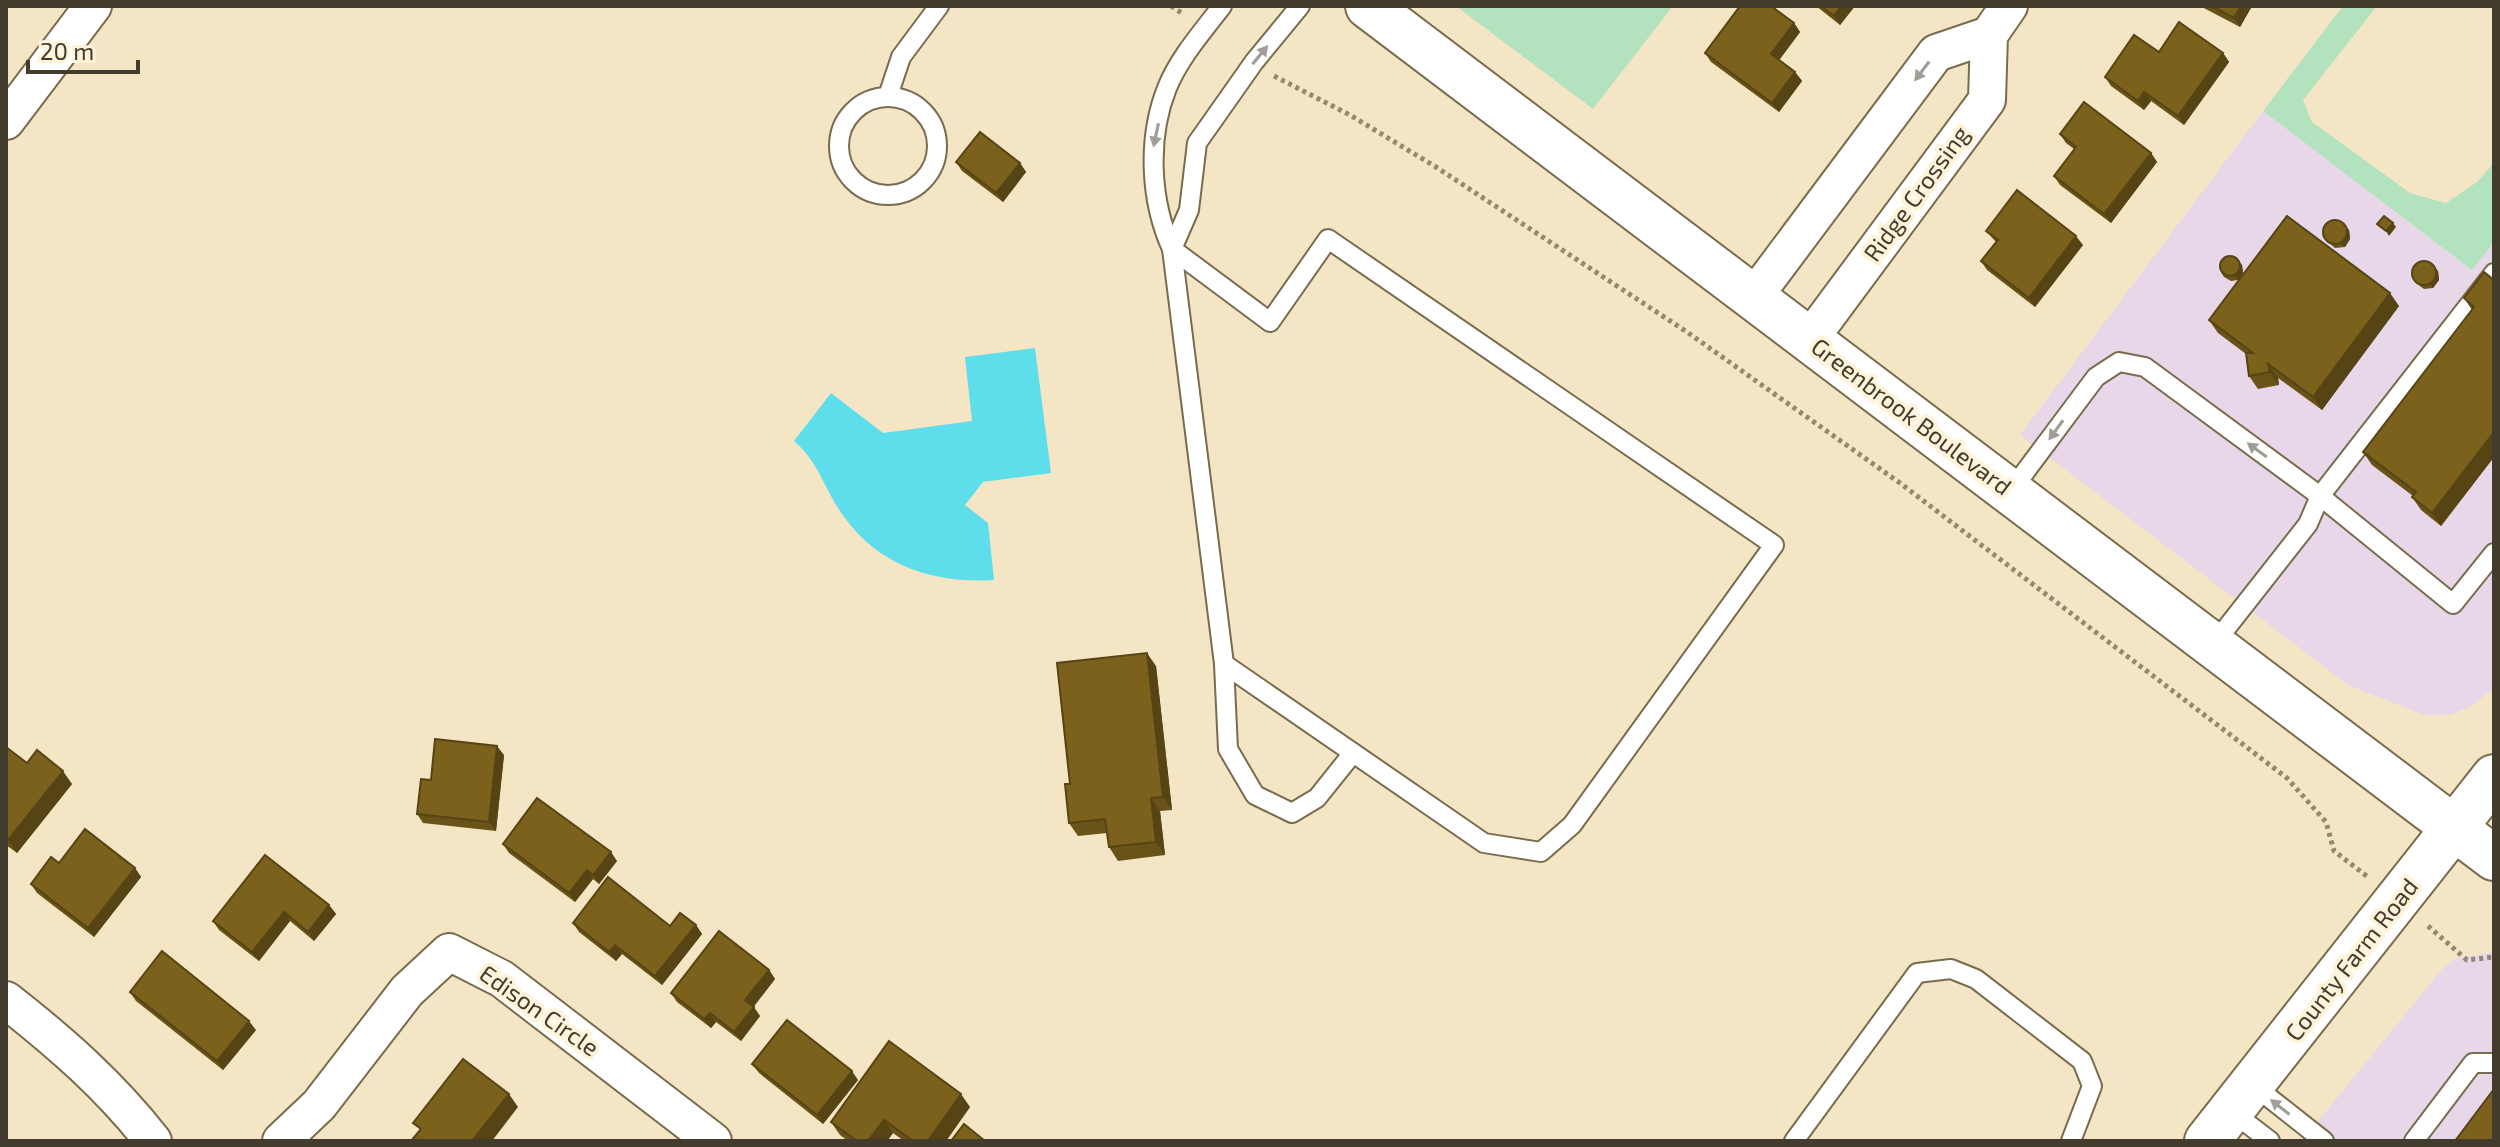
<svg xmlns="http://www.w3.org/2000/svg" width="2500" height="1147" viewBox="0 0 2500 1147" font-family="'Exo 2',sans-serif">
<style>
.commercial{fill:#e7d7e9}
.green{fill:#b3e2bf}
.water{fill:#5edeeb}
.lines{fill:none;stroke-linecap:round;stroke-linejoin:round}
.lane-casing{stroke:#796c4e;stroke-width:22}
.street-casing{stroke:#796c4e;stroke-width:40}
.secondary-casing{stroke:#796c4e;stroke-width:48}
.path{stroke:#928973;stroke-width:5;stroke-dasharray:4 4;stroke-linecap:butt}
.lane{stroke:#fff;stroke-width:18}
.street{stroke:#fff;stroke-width:36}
.secondary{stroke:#fff;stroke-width:44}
.wall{fill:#6a5318}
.shaded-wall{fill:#564414}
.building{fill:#7b611c;stroke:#564414;stroke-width:2}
.oneway{fill:#a09e97}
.labels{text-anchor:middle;stroke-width:8;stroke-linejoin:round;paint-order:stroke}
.street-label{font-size:24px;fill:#423c2f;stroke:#fff3d9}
</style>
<rect width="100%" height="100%" fill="#f4e6c5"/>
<g class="commercial">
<polygon points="2263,111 2472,270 2494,242 2494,688 2472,706 2450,715 2424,715 2348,685 2020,435"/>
<polygon points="2494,952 2494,1141 2302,1141 2442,969 2457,958"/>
</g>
<g class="green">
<polygon points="1456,6 1673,6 1593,109"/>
<polygon points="2343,6 2377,6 2303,100 2312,122 2410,193 2446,203 2477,182 2494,163 2494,242 2472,270 2263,111"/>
</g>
<path class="water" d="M1035,348L1051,473L983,482L965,505L988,523L994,580C937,584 880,567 845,518C825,492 820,463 794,441L831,393L883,433L972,421L965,357Z"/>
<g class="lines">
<g class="lane-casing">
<g id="lane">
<polyline points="888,96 901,57 939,6"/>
<circle cx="888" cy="146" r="49"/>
<path d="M1172,249L1270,322L1328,239L1774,545L1572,825L1541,852L1484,843L1224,664L1172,249C1150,201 1147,138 1167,88C1179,58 1203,31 1222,6"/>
<polyline points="1172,249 1189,210 1197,143 1254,62 1300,6"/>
<polyline points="2010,492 2096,377 2119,362 2145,367 2320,496 2453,604 2494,553"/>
<polyline points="2213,645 2308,524 2320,496 2494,273"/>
<polyline points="1224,664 1228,749 1255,795 1292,813 1317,798 1353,753"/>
<polyline points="2253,1085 2324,1141"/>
<polyline points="2231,1111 2270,1141"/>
<polyline points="1794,1141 1917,973 1951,969 1976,979 2082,1061 2092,1086 2071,1141"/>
<polyline points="2414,1141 2473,1063 2494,1063"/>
</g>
</g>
<g class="street-casing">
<g id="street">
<polyline points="6,121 93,6"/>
<polyline points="1753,298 1936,53 1989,35"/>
<polyline points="1809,340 1987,100 1989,35 2009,6"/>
<path d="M6,1000C61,1043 110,1086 153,1141"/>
<polyline points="281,1141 319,1105 407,991 449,952 502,979 713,1141"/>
</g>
</g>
<g class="secondary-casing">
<g id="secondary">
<polyline points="1368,6 2494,858"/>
<polyline points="2207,1141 2494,777"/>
</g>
</g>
<g class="path">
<polyline points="1171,6 1183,14"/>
<polyline points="1274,76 1350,115 1436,167 1687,332 1900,483 2287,778 2326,822 2334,851 2368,877"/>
<polyline points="2428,926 2467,960 2494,957"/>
</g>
<use href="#lane" class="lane"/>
<use href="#street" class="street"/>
<use href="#secondary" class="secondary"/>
</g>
<g class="wall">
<polygon points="1816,6 1855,6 1840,25"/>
<polygon points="2200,6 2252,6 2240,27"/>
<polygon points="1794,23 1800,32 1779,60 1795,72 1802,81 1779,112 1711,62 1705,53"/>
<polygon points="2159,52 2223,53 2229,62 2184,125 2151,101 2144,110 2111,86 2105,77"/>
<polygon points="2060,134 2151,153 2157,162 2111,223 2060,185 2054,176 2074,149 2066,143"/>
<polygon points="956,162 1020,163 1026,172 1003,202 962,171"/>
<polygon points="2349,230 2350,239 2345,247 2335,248 2328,242 2325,238"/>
<polygon points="1986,231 2083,245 2035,307 1987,270 1981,261 1996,242"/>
<polygon points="2238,261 2242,265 2243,273 2238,280 2231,281 2224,277 2221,272"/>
<polygon points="2434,267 2438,271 2439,280 2433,288 2424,289 2416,283 2413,279"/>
<polygon points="2494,280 2494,457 2441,526 2421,510 2412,497 2413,496 2372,465 2363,452 2472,310 2464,298"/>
<polygon points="2399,306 2322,410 2278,378 2279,385 2258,389 2249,376 2246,354 2218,333 2209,320"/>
<polygon points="1156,666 1172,810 1160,811 1165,855 1118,861 1109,847 1107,833 1078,836 1069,823 1070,784"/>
<polygon points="6,747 27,763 72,784 17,853 6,845"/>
<polygon points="504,755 496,831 423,823 417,814 431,780"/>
<polygon points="503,844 617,861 599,884 593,879 575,902 509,853"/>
<polygon points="59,863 135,868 141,877 94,937 37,893 31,884"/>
<polygon points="329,905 336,914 314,941 290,921 259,961 219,930 213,921"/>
<polygon points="573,923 670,926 696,925 702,934 662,985 622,954 616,961 579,932"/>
<polygon points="769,970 775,979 753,1007 760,1016 741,1041 716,1022 711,1028 677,1002 671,993"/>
<polygon points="130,992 256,1030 223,1070 136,1001"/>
<polygon points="752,1064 858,1080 823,1124 759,1073"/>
<polygon points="970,1107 946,1141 904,1141 893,1133 887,1141 848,1141 840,1135 831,1122"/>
</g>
<g class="shaded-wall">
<polygon points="1841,6 1855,6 1840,25 1834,16"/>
<polygon points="2241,6 2252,6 2240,27 2234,18"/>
<polygon points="1794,23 1800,32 1777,63 1771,54"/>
<polygon points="2223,53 2229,62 2184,125 2178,116"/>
<polygon points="1795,72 1802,81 1779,112 1772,103"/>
<polygon points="2144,92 2151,101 2144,110 2138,101"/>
<polygon points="2151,153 2157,162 2111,223 2104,214"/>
<polygon points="1020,163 1026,172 1003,202 996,193"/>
<polygon points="2393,223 2396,227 2389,236 2386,231"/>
<polygon points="2346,226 2349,230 2350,239 2345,247 2341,242"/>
<polygon points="2076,236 2083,245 2035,307 2029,298"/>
<polygon points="2238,261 2242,265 2243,273 2238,280 2235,275"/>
<polygon points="2434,267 2438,271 2439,280 2433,288 2430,283"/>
<polygon points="2390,293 2399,306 2322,410 2313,397"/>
<polygon points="2268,364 2278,378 2279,385 2270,372"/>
<polygon points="2494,432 2494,457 2441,526 2432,513"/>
<polygon points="1147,653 1156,666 1172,810 1163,797"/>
<polygon points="497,746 504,755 496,831 489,822"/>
<polygon points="63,771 72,784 17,853 8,840"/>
<polygon points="1151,798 1160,811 1165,855 1156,842"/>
<polygon points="611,852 617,861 599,884 593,875"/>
<polygon points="135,868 141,877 94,937 88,928"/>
<polygon points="587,870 593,879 575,902 569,893"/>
<polygon points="329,905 336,914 314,941 308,932"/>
<polygon points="284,912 290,921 259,961 252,952"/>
<polygon points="696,925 702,934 662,985 655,976"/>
<polygon points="615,945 622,954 616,961 609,952"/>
<polygon points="769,970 775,979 752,1009 745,1000"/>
<polygon points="754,1007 760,1016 741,1041 734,1032"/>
<polygon points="710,1013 716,1022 711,1028 704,1019"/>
<polygon points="249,1021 256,1030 223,1070 217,1061"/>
<polygon points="852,1071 858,1080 823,1124 817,1115"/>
<polygon points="509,1094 518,1107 492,1141 472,1141"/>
<polygon points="961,1094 970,1107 946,1141 928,1141"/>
<polygon points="884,1120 893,1133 887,1141 868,1141"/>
</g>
<g class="building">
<polygon points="1740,6 1771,6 1794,23 1771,54 1795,72 1772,103 1705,53"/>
<polygon points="1821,6 1841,6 1834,16"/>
<polygon points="2211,6 2241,6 2234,18"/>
<polygon points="2179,22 2223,53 2178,116 2144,92 2138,101 2105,77 2134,35 2159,52"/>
<polygon points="2084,102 2151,153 2104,214 2054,176 2076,147 2060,134"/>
<polygon points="980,132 1020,163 996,193 956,162"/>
<polygon points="2017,190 2076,236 2029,298 1981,261 1998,240 1986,231"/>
<polygon points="2287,216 2390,293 2313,397 2268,364 2270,372 2249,376 2246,353 2253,353 2209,320"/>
<polygon points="2384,216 2393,223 2386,231 2377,224"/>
<circle cx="2335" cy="232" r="12"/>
<circle cx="2230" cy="266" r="10"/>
<circle cx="2424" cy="273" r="12"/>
<polygon points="2484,272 2494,280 2494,432 2432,513 2412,497 2416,492 2363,452 2474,307 2464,298"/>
<polygon points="1147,653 1163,797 1151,798 1156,842 1109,847 1105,819 1069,823 1065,784 1070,784 1057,663"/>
<polygon points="435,739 497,746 489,822 417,814 421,779 431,780"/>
<polygon points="6,747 27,763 37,750 63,771 8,840 6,839"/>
<polygon points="537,798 611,852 593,875 587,870 569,893 503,844"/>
<polygon points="85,829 135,868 88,928 31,884 51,857 59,863"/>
<polygon points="265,855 329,905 308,932 284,912 252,952 213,921"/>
<polygon points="608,877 670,926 680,913 696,925 655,976 615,945 609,952 573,923"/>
<polygon points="719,931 769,970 745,1000 754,1007 734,1032 710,1013 704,1019 671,993"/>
<polygon points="162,951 249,1021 217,1061 130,992"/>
<polygon points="787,1020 852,1071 817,1115 752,1064"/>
<polygon points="889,1041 961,1094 928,1141 913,1141 884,1120 868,1141 857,1141 831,1122"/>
<polygon points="463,1059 509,1094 472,1141 411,1141 421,1129 413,1123"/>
<polygon points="2494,1089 2494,1141 2455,1141"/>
<polygon points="964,1124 985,1141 951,1141"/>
</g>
<defs><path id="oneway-solid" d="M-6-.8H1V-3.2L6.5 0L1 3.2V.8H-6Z" transform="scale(2)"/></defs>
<g class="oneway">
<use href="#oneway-solid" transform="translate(1260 55) rotate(-51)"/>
<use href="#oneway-solid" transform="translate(1922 71) rotate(127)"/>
<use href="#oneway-solid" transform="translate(1156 135) rotate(102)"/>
<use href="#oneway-solid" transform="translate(2056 430) rotate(126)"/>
<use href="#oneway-solid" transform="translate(2257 450) rotate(-144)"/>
<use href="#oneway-solid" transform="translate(2280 1107) rotate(-142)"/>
</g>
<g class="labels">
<g class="street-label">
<text transform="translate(1917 194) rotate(-54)" y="8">Ridge Crossing</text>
<text transform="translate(1911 417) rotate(37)" y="8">Greenbrook Boulevard</text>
<text transform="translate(2352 960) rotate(-52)" y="8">County Farm Road</text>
<text transform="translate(539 1011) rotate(35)" y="8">Edison Circle</text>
</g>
</g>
<rect width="2500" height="1147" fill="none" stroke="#423c2f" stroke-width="16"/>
<path d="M28 60v12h110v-12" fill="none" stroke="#423c2f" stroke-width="4"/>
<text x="40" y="60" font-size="24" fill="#423c2f" stroke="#fff3d9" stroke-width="6" paint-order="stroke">20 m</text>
</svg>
